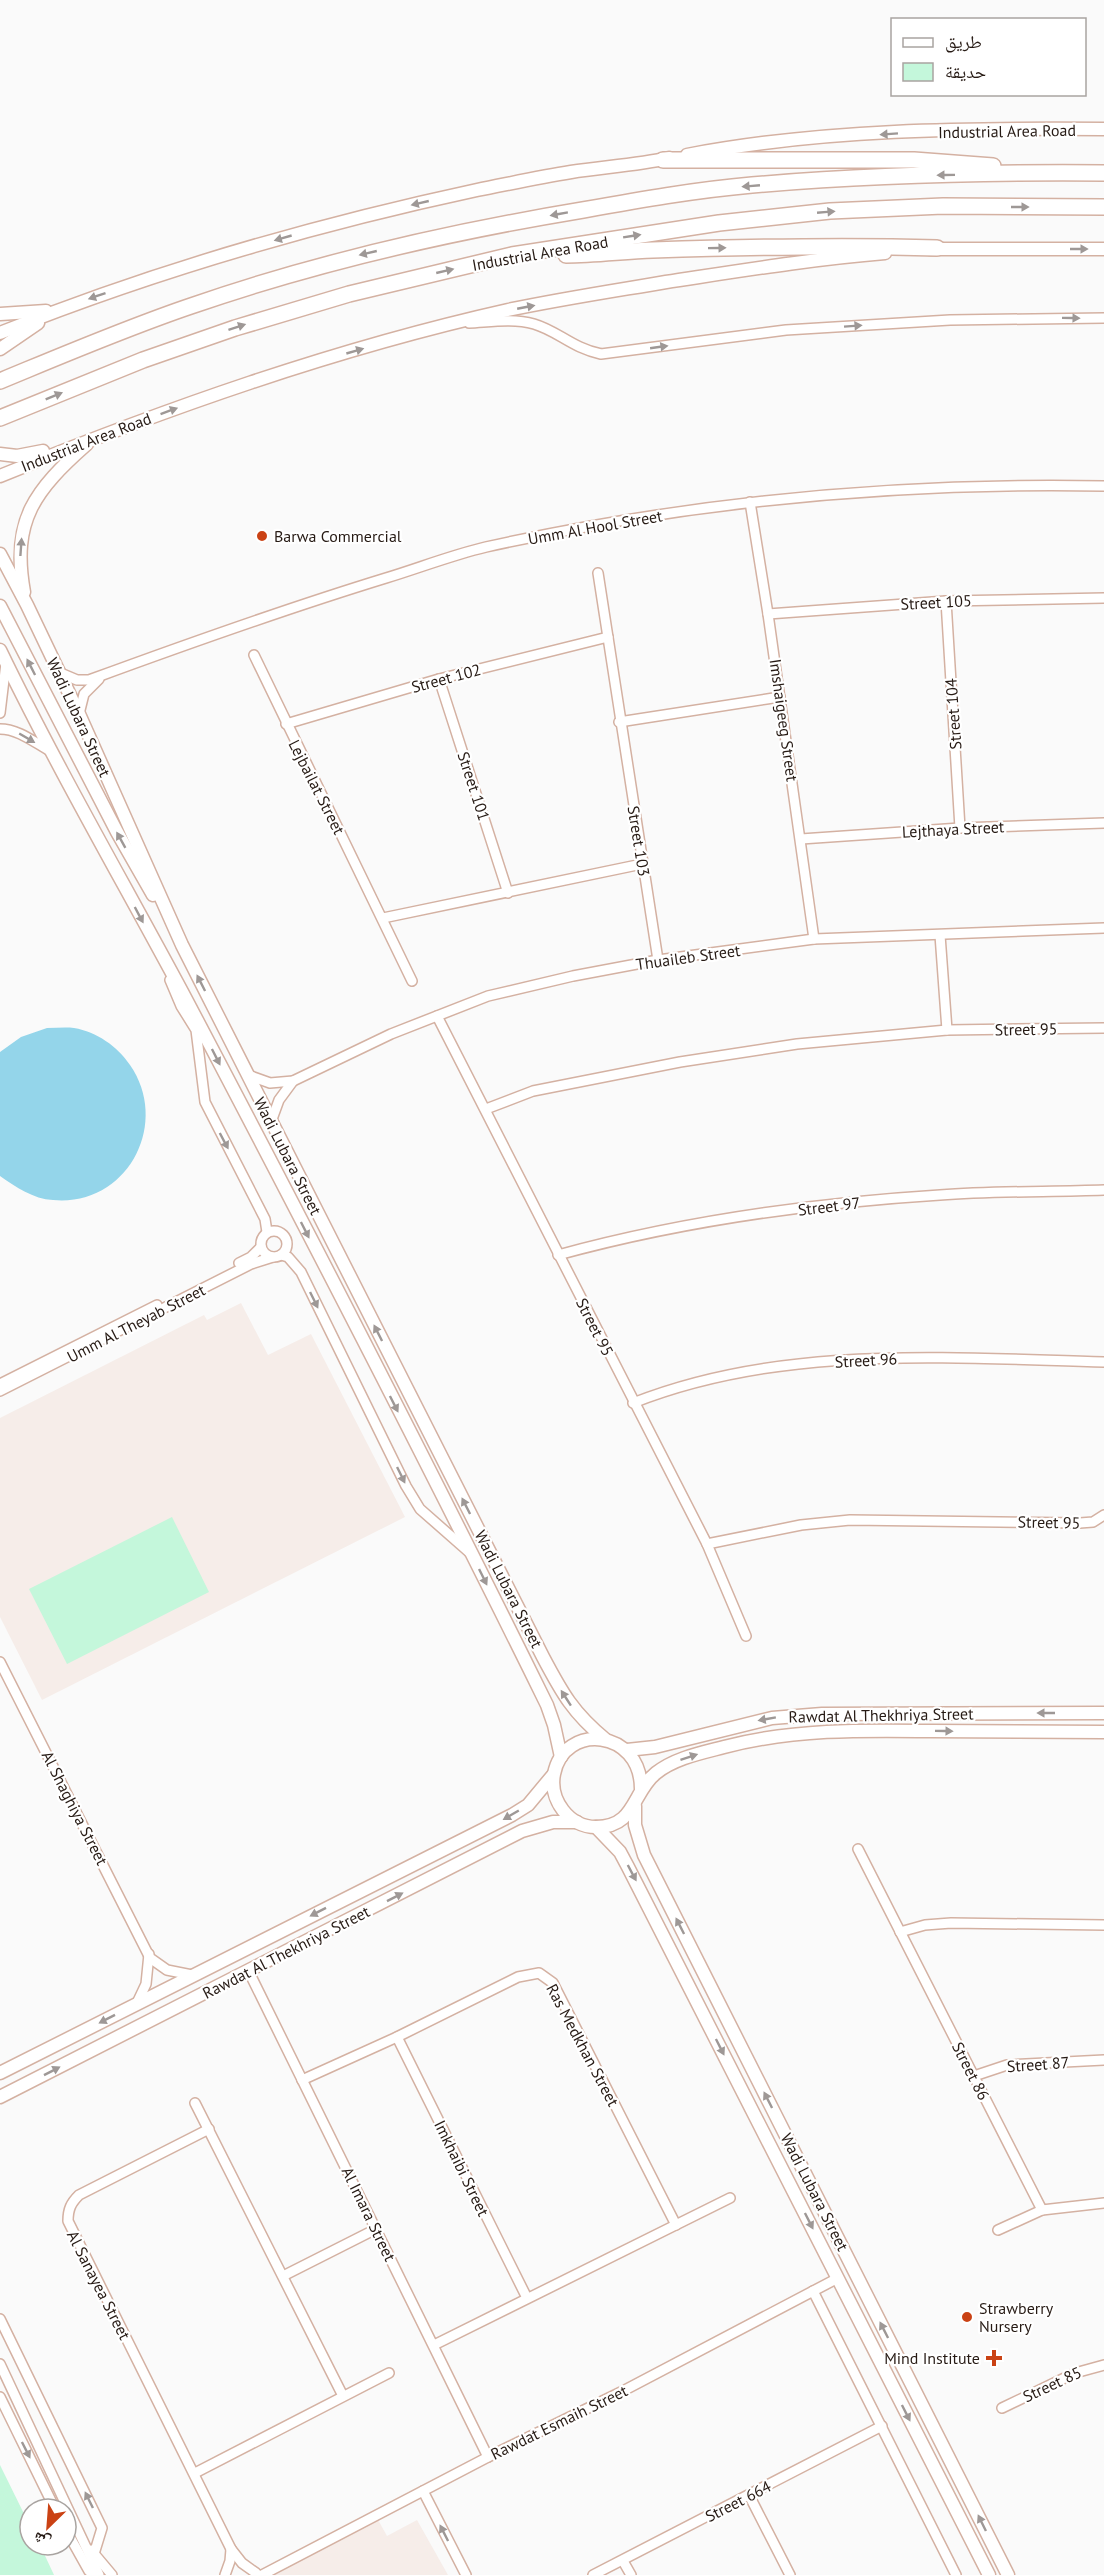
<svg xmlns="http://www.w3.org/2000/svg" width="1104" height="2575" viewBox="0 0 1104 2575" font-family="'PT Sans','Noto Naskh Arabic',sans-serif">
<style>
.built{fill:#f6ede9}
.green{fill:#c4f7db}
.water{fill:#94d5ea}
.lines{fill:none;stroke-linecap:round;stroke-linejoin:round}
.minor-casing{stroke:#d4b1a2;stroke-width:12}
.tertiary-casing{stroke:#d4b1a2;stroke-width:15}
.trunk-casing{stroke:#d4b1a2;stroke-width:18}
.minor{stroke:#fff;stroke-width:9}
.tertiary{stroke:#fff;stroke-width:12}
.trunk{stroke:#fff;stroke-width:15}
.oneway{fill:#9e9896}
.poi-dot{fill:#ca4214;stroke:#fff;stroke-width:2}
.labels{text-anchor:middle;stroke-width:4.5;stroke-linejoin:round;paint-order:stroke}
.street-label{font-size:16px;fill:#271b15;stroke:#fff}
.poi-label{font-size:16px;fill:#271b15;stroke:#fff;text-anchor:start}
</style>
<rect width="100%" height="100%" fill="#fafafa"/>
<g class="built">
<polygon points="241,1303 268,1355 311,1334 405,1517 42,1700 0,1617 0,1418 204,1315 207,1320"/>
<polygon points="377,2518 387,2536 417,2520 448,2575 266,2575"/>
</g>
<g class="green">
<polygon points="172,1517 209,1592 67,1664 29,1589"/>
<polygon points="0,2465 30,2526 30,2545 40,2545 54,2575 0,2575"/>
</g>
<path class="water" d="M47,1028C56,1028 66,1027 74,1028C97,1032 117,1046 130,1065C171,1124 127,1207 53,1200C33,1199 16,1187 0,1176V1052L21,1037Z"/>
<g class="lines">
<g class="minor-casing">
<g id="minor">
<path d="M469,323C490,322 513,318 534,324C558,331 572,348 601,354L786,330L950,320L1104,318"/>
<polyline points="750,502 768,614 814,939"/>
<polyline points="598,573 658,960"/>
<polyline points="946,601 960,828"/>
<polyline points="768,614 946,601 1104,598"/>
<polyline points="254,655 412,981"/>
<path d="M58,672L77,680H89C187,644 285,609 386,578C419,568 452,555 486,547C688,502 897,482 1104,486"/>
<polyline points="439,679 508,893"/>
<polyline points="0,713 6,663"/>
<polyline points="79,714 84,694 99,679"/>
<polyline points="619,722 780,697"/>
<polyline points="286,724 439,679 608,637"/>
<path d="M0,729C19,729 35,743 52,752"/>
<polyline points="801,839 960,828 1104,823"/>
<polyline points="383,918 642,864"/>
<polyline points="940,935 947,1030"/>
<polyline points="170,980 181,1006 196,1030 205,1102 265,1219 267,1232"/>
<polyline points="437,1016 707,1544 746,1636"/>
<polyline points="248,1075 270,1083 293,1081 391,1034 488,996 573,976 658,960 814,939 1104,928"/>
<polyline points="486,1109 533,1091 680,1062 797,1044 947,1030 1104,1028"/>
<polyline points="271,1122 279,1100 293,1081"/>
<circle cx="274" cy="1244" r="13"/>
<polyline points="281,1255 288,1257 301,1272 406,1486 420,1509 469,1552"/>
<path d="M558,1255C682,1221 812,1203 940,1195C994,1191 1049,1192 1104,1190"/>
<polyline points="239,1263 251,1257 261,1247"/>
<polyline points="0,1384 157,1305"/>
<polyline points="0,1391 251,1264 273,1257"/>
<path d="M633,1403C782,1344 947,1358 1104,1362"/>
<polyline points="707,1544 801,1525 850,1520 1080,1523 1093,1522 1104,1515"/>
<polyline points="0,1662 150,1958 167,1970 192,1975"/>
<polyline points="858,1849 1042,2210"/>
<polyline points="900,1932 925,1925 951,1923 1104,1925"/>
<polyline points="249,1972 488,2457"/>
<polyline points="137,2003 146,1984 149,1954"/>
<polyline points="397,2037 527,2298"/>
<polyline points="974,2076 1007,2065 1104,2060"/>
<polyline points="302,2080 397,2037 518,1977 539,1973 553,1983 676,2225"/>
<polyline points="195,2103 343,2396"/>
<path d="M209,2129L79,2195C71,2203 68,2209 68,2221L231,2549L242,2563L256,2573"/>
<polyline points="998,2230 1042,2210 1104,2203"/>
<polyline points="283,2276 376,2229"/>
<polyline points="813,2291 956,2575"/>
<polyline points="0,2319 102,2528 94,2554"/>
<polyline points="434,2345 730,2198"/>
<polyline points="0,2364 99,2575"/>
<polyline points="0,2397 55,2509"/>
<polyline points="1002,2408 1075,2373 1104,2365"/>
<polyline points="195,2473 389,2373"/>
<polyline points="423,2491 466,2575"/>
<polyline points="749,2495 790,2575"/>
<polyline points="66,2530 89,2571 95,2575"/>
<polyline points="91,2550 112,2575"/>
<polyline points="623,2561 631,2575"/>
<polyline points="225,2575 230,2561 231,2549"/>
<polyline points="262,2575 488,2457 621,2392 838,2278"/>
<polyline points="593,2575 882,2426"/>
</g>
</g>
<g class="tertiary-casing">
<g id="tertiary">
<path d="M687,155C823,129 966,128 1104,129"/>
<polyline points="930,249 1104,249"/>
<polyline points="0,314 46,311"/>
<path d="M0,333C155,271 314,225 477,190C508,184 539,177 571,172C603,167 637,165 669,158"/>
<polyline points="0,349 38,323"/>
<polyline points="0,454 17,456 43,451"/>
<path d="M0,476C165,409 334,349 508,310C560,299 613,291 666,282C739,271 812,259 885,253"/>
<path d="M0,554L27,605L79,714L182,945L543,1657C562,1693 573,1713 606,1740"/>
<path d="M24,592C11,520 35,490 87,444"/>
<polyline points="0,606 117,832 153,895"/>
<path d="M0,650C58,770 125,885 188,1003C310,1235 431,1469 547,1705L554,1725L561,1757"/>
<polyline points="627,1750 655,1747 772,1718 822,1714 1104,1713"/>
<path d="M641,1789C641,1729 564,1722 554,1774C549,1800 569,1827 596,1827C636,1827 632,1792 656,1773C675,1758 701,1753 724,1747C792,1729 861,1730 931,1731C989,1731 1046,1732 1104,1732"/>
<polyline points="635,1806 635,1825 644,1855 1008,2575"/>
<polyline points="596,1827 620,1852 628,1867 989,2575"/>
<polyline points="0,2073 512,1815 528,1805 553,1775"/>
<polyline points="0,2097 522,1831 553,1822 577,1822"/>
</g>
</g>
<g class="trunk-casing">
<g id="trunk">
<polyline points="663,160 914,160 993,166"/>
<path d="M566,255C595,255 624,251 653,250C748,247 842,245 937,248"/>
<path d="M0,381C63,355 126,328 191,306C318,262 450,232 583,210C639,200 695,190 752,185C868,175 987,172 1104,173"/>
<polyline points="0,418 143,360 235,328 349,294 512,255 719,223 830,211 943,206 1104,207"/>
</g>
</g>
<use href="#minor" class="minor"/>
<use href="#tertiary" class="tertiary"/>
<use href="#trunk" class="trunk"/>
</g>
<defs><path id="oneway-solid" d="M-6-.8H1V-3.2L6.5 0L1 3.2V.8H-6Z" transform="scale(1.5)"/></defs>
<g class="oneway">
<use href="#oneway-solid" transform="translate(889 134) rotate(176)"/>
<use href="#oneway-solid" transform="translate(946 175) rotate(179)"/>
<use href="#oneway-solid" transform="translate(751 186) rotate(175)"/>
<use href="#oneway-solid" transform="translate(420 203) rotate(167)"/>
<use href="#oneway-solid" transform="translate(1020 207)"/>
<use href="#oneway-solid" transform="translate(826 212) rotate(-5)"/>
<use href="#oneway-solid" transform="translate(559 214) rotate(170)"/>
<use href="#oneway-solid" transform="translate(632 236) rotate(-9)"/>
<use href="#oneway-solid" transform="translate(283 238) rotate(164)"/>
<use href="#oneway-solid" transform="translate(717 248) rotate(-1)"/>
<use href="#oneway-solid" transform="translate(1079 249)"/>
<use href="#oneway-solid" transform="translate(368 253) rotate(167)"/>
<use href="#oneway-solid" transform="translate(445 271) rotate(-13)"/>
<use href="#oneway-solid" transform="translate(97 296) rotate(161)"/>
<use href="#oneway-solid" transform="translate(526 307) rotate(-11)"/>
<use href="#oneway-solid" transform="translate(1071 318) rotate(1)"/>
<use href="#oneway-solid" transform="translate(853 326) rotate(-4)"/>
<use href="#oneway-solid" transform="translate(237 327) rotate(-18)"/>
<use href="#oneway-solid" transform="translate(659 347) rotate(-8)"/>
<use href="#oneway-solid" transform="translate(355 351) rotate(-16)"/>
<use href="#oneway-solid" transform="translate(54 396) rotate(-22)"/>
<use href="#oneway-solid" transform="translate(169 411) rotate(-20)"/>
<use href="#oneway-solid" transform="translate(21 547) rotate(-86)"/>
<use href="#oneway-solid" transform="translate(31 667) rotate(-117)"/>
<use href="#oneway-solid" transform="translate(27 738) rotate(30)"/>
<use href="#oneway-solid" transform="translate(121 840) rotate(-119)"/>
<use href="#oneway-solid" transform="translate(139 915) rotate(62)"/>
<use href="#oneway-solid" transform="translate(201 983) rotate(-117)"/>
<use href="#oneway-solid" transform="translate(216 1057) rotate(63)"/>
<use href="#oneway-solid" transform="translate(224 1141) rotate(62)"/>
<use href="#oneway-solid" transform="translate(305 1230) rotate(63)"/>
<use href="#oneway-solid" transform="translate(314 1300) rotate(64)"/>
<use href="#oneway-solid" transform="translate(378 1333) rotate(-117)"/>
<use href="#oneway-solid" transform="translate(394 1404) rotate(63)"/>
<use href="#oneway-solid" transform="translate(401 1475) rotate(64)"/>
<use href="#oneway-solid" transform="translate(466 1506) rotate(-117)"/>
<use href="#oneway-solid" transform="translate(483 1577) rotate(64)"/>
<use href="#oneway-solid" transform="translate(566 1698) rotate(-123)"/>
<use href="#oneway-solid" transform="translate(1046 1713) rotate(-180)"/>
<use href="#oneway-solid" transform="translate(767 1719) rotate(170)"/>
<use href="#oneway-solid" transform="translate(944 1731) rotate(1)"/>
<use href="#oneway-solid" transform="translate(689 1757) rotate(-18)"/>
<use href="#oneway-solid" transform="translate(511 1815) rotate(150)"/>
<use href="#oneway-solid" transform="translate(632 1873) rotate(62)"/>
<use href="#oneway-solid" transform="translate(395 1897) rotate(-27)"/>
<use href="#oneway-solid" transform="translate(318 1912) rotate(153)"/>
<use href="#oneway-solid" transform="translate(680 1926) rotate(-117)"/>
<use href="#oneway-solid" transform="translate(107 2019) rotate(153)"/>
<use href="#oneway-solid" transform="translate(720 2047) rotate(63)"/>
<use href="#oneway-solid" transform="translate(52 2071) rotate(-27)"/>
<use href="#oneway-solid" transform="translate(768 2100) rotate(-117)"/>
<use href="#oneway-solid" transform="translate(809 2221) rotate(63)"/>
<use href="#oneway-solid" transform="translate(884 2330) rotate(-117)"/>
<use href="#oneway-solid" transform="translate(906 2413) rotate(63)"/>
<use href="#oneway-solid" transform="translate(26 2450) rotate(63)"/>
<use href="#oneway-solid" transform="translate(89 2500) rotate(-116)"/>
<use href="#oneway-solid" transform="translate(982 2523) rotate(-116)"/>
<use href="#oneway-solid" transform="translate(444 2533) rotate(-117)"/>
</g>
<g class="poi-dot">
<circle cx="262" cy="536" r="6"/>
<circle cx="967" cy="2317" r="6"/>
<path d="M991 2349h6v6h6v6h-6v6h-6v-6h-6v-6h6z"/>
</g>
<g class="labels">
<g class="street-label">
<text transform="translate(1007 131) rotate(-1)" y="6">Industrial Area Road</text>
<text transform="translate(540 253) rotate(-10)" y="6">Industrial Area Road</text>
<text transform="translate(86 442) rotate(-21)" y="6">Industrial Area Road</text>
<text transform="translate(595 527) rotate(-10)" y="6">Umm Al Hool Street</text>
<text transform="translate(936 602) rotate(-3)" y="6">Street 105</text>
<text transform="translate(446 678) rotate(-15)" y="6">Street 102</text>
<text transform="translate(953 714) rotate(-94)" y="6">Street 104</text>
<text transform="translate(79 717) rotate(65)" y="6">Wadi Lubara Street</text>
<text transform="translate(784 720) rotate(82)" y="6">Imshaigeeg Street</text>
<text transform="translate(474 786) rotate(72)" y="6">Street 101</text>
<text transform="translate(317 787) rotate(63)" y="6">Lejbailat Street</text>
<text transform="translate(953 829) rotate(-3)" y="6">Lejthaya Street</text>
<text transform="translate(639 841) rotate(81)" y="6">Street 103</text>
<text transform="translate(688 957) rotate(-8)" y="6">Thuaileb Street</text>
<text transform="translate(1026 1029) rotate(-1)" y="6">Street 95</text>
<text transform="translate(288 1156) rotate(63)" y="6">Wadi Lubara Street</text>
<text transform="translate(829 1206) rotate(-7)" y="6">Street 97</text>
<text transform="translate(136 1323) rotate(-27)" y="6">Umm Al Theyab Street</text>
<text transform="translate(595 1327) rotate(63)" y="6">Street 95</text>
<text transform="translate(866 1360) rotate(-3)" y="6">Street 96</text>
<text transform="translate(1049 1522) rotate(1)" y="6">Street 95</text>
<text transform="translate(509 1589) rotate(63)" y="6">Wadi Lubara Street</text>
<text transform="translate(881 1715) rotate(-1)" y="6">Rawdat Al Thekhriya Street</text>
<text transform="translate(75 1808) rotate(63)" y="6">Al Shaghiya Street</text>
<text transform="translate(286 1952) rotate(-27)" y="6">Rawdat Al Thekhriya Street</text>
<text transform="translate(583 2045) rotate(62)" y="6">Ras Medkhan Street</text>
<text transform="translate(1038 2064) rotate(-4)" y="6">Street 87</text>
<text transform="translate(971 2071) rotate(63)" y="6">Street 86</text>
<text transform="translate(462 2168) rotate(64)" y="6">Imkhaibi Street</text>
<text transform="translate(815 2192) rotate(63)" y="6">Wadi Lubara Street</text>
<text transform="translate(369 2214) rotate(64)" y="6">Al Imara Street</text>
<text transform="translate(99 2285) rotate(63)" y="6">Al Sanayea Street</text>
<text transform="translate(1052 2384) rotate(-25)" y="6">Street 85</text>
<text transform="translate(559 2422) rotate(-26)" y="6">Rawdat Esmaih Street</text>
<text transform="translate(738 2501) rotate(-27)" y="6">Street 664</text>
</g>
<g class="poi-label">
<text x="274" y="542">Barwa Commercial</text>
<text x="979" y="2314">Strawberry<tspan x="979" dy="18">Nursery</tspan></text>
<text x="980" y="2364" text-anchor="end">Mind Institute</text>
</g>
</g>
<rect x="891" y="18" width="195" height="78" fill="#ffffff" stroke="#a9a4a1" stroke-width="1.5"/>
<rect x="903" y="38" width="30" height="9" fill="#ffffff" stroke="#a9a4a1" stroke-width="1.5"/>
<text x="945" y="48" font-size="18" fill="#271b15">طريق</text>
<rect x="903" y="63" width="30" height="18" fill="#c4f7db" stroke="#a9a4a1" stroke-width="1.5"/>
<text x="945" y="78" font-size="18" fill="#271b15">حديقة</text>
<g transform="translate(48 2527) rotate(205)"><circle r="28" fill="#ffffff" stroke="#a9a4a1" stroke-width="1.5"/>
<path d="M0-4.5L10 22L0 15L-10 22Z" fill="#ca4214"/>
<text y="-9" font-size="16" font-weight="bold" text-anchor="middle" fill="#271b15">ش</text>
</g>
</svg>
